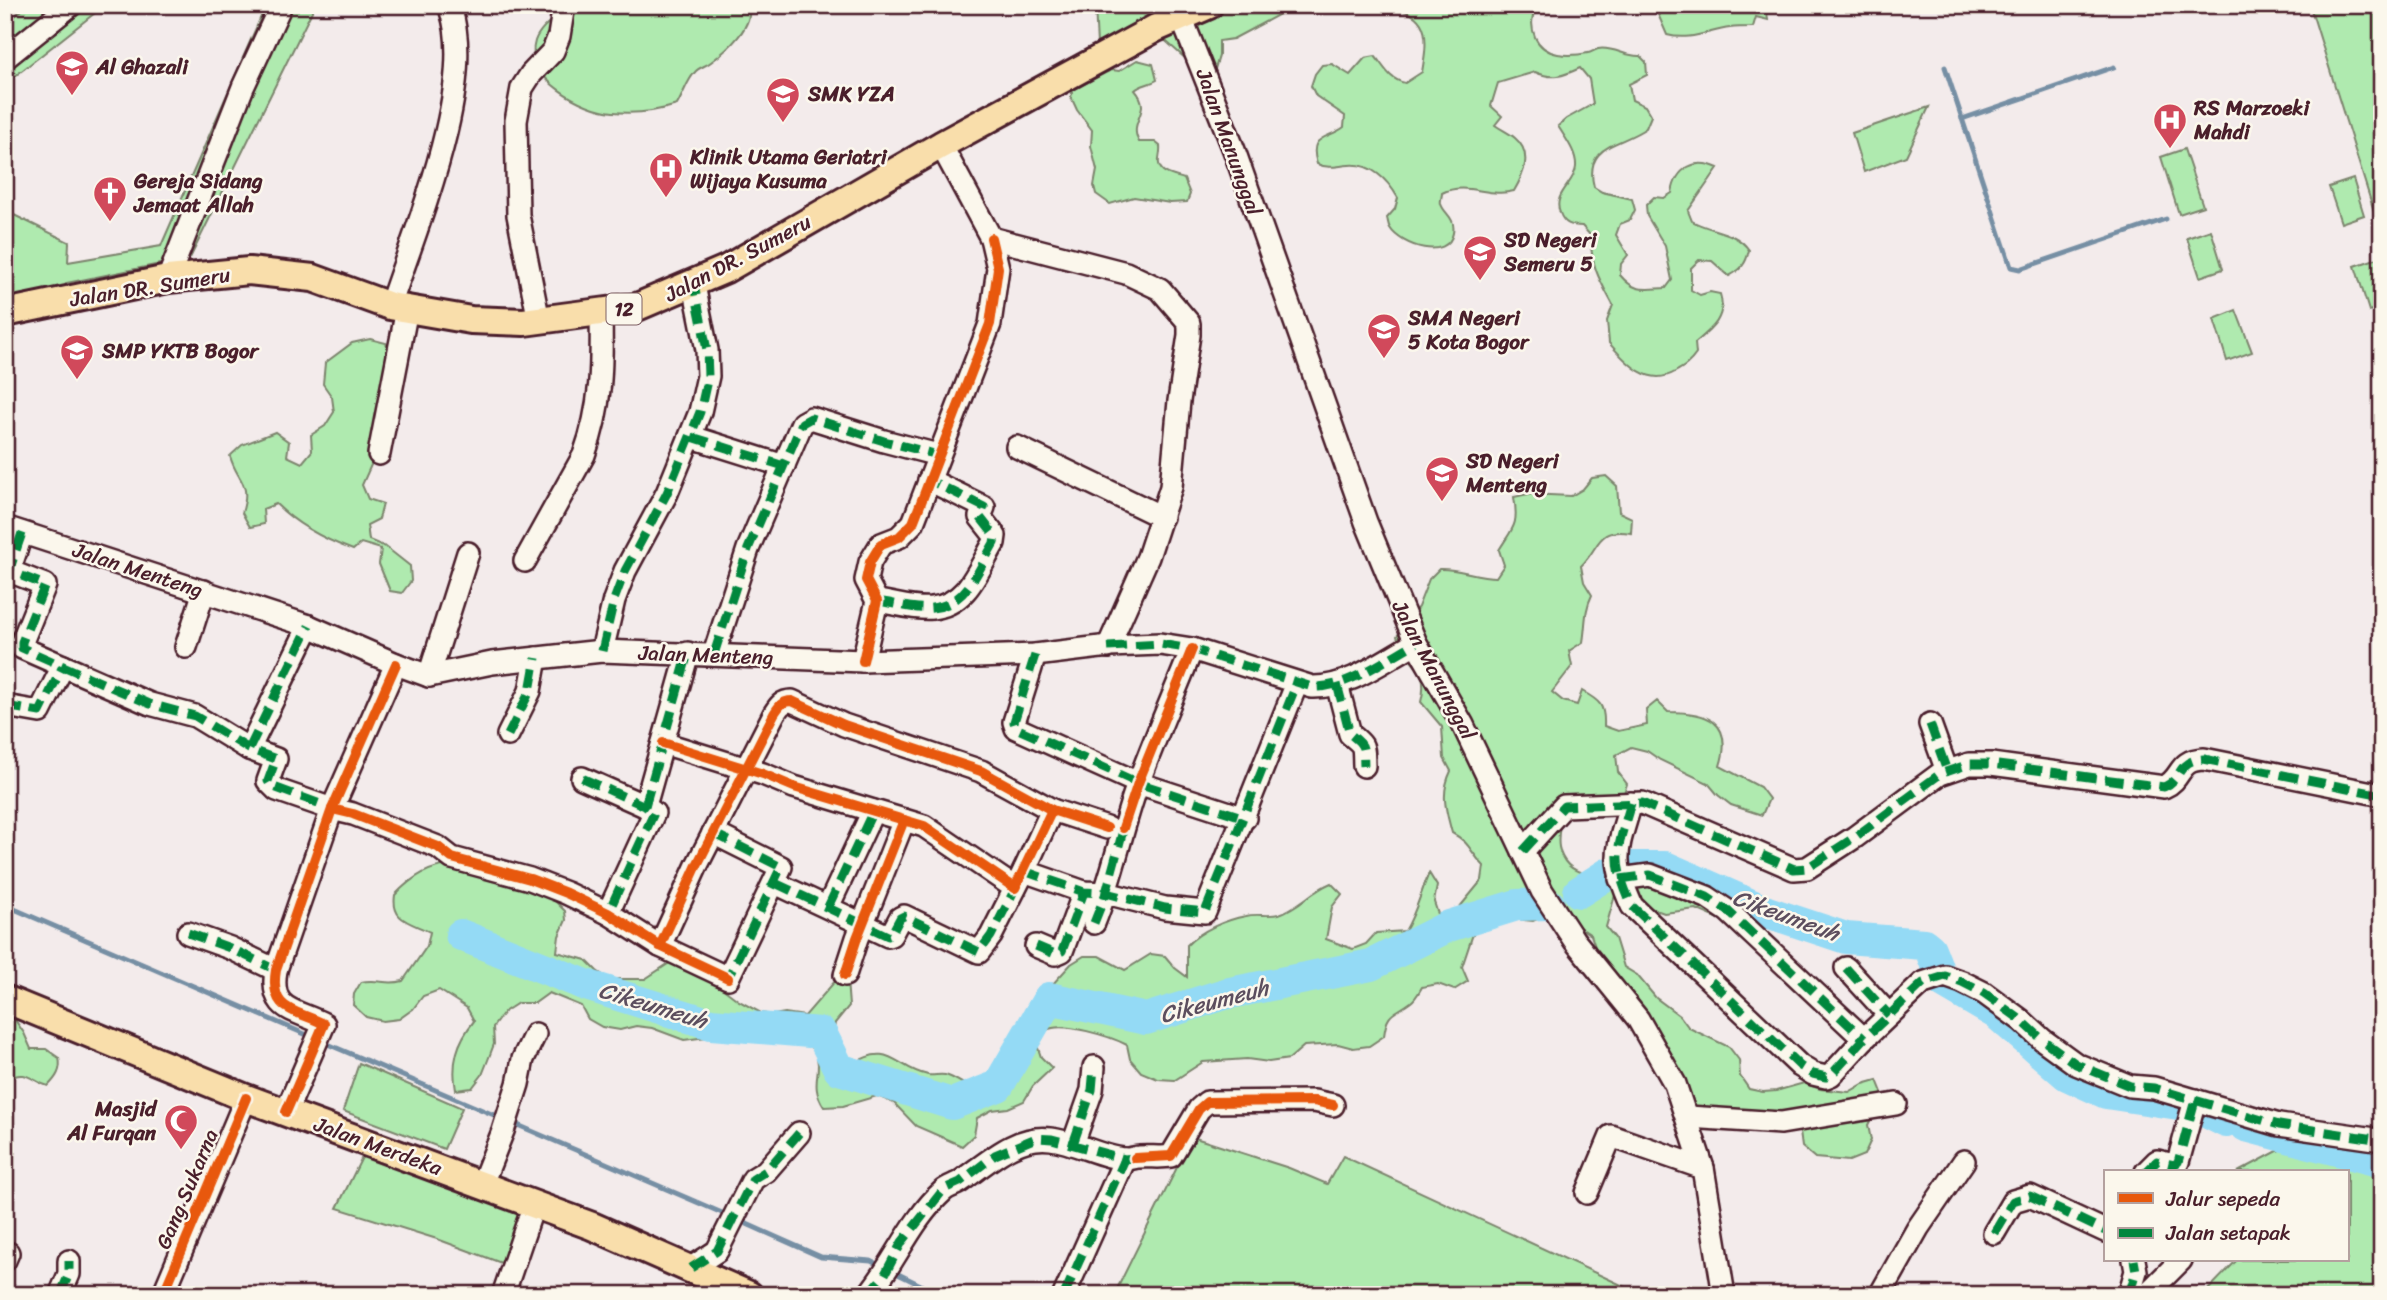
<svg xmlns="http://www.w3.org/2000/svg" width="2387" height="1300" viewBox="0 0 2387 1300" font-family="Sriracha,sans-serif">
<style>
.green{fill:#afeaaf;stroke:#7c846d;stroke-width:2}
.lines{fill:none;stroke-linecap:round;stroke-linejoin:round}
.stream{stroke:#768fa4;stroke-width:5}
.river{stroke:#94daf5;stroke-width:32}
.minor-casing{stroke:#4a1f2b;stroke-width:26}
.major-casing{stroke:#4a1f2b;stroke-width:32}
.minor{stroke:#fbf7ec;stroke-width:21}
.major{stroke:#f9deab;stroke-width:26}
.quiet{stroke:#00873e;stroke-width:9;stroke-dasharray:18 9;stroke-linecap:butt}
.cycleway-casing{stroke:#fbf7ec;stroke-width:15}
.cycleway{stroke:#e8590c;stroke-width:10}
.labels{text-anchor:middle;stroke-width:5;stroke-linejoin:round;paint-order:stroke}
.shield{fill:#fbf7ec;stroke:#7f6065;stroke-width:2}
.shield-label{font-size:19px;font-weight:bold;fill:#4a1f2b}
.poi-label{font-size:21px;font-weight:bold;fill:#4a1f2b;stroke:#fbf7ec;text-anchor:start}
.street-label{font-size:21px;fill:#4a1f2b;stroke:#fbf7ec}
.water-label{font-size:23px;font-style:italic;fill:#5c4e5e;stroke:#fbf7ec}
</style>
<rect width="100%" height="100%" fill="#f3ebeb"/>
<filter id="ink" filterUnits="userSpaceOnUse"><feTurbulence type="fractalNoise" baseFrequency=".0143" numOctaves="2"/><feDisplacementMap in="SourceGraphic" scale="14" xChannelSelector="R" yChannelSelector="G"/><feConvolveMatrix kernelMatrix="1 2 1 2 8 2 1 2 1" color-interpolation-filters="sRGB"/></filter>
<g filter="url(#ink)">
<g class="green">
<polygon points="28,5 105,5 5,84 5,24"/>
<polygon points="266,5 315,5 190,258 66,283 64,301 5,314 5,221 14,215 69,242 68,262 161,246"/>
<path d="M568,5H748C756,25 726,51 711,62C706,66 700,67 696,71C687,80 684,93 677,105C658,111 634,114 613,112C584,110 523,78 535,41C540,26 558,16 568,5Z"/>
<polygon points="1095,5 1280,5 1280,14 1233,39 1219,41 1219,56 1215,69 1196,68 1159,35 1139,26 1097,45"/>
<path d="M1369,5H1537C1532,16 1530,25 1535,37C1544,57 1569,57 1588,53C1591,53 1594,50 1598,49C1612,46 1626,57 1640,56L1646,62L1647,75L1629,84L1632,100L1645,106L1651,116L1646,128C1621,146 1583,144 1594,187L1602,192L1632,199L1635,210L1630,220L1620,224L1616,235L1628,255L1621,264L1620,275C1635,293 1644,289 1666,288L1672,280L1665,246L1647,216L1646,205L1654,197L1664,198L1672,193C1676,168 1695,157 1718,168L1688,211L1692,221C1711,232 1735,230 1749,250C1746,264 1741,270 1729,276L1712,261L1699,260L1691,268V290L1700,295L1710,292L1720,294C1727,317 1712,329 1695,343L1696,354C1690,363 1684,367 1675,372C1648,388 1626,362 1609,343L1607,321L1613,305C1598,277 1592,268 1590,235L1582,226C1571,226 1564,224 1560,213C1552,194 1575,183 1576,167C1577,152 1565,138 1558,126L1566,119L1593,104L1589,79L1580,68C1563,76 1553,80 1535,72L1498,83L1491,106L1502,116L1495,125C1502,130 1509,133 1515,138C1533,153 1524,174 1514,191C1489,198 1466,181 1442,193C1442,197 1440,200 1441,204C1444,214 1456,217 1453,233C1448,261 1401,246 1390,228C1388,225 1388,221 1387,218L1395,209L1398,198C1388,180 1371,163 1349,165C1336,166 1329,169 1317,164C1308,134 1327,140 1344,127L1345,116L1316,96L1311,86L1315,74L1322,65L1332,64L1350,75L1365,58L1375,56C1385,68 1389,79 1405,83L1422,72C1427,44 1432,15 1396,9C1387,8 1377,11 1369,5Z"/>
<path d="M1654,5H1766L1768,20L1756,17L1753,27C1745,27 1737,27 1730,28C1708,31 1690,41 1667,35Z"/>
<polygon points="2382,5 2382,237 2310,6"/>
<path d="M1137,60L1153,64L1157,80C1149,85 1142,84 1135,90C1154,112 1127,120 1139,142H1155L1160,146C1161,152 1158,159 1159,164C1161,175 1176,176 1184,179L1190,194L1187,202L1170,203L1134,197L1110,204L1096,194L1094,186L1097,170L1091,146L1092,130L1077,110L1071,97L1073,90L1105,73L1112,70L1119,71Z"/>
<polygon points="1929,107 1906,156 1864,172 1852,133"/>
<polygon points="2184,149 2203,206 2179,214 2161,157"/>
<polygon points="2353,179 2364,215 2341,223 2329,187"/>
<polygon points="2211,230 2223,269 2200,277 2187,238"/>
<polygon points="2378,258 2382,270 2382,307 2369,311 2355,266"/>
<polygon points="2236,310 2252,352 2227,361 2214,319"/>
<path d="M370,339L386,343L391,357L371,465L362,485L368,499L383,504L379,519L367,525L369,540L386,547L410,566L411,581L402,593L390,591L379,564L381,549L361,543L353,550C326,540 297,525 276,504L263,509L264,524L250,527L242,513C252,481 237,482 230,456L242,445L275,432L289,442L287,456L302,463L312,451L311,435L325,426L334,412L332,397L323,384L325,363L352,343Z"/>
<path d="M1606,476L1617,486L1619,512L1632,518L1631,533C1596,527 1601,546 1581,566L1584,582L1592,595C1584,611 1586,625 1583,642L1569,651L1572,666L1552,692L1563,701L1577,705L1582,691C1600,701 1605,705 1604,726L1618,731L1647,725L1646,710L1657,701L1668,712C1707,712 1734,721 1720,766L1760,787L1769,799L1762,815L1731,805L1718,795L1708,783L1660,760L1647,751L1631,747L1616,755L1618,772L1627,784L1622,799L1561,813C1561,823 1557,837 1559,847C1565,880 1605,878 1630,873L1637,859L1651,857L1664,863L1693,864L1708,872L1756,911L1760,925L1728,923L1696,909L1664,913L1615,895L1606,927L1615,938L1624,967L1637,975L1656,998L1680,1016L1689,1028L1729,1047L1739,1060L1740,1076L1749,1089L1763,1092L1776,1091L1804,1083L1820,1089L1849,1092L1863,1084L1877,1080L1883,1095L1868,1125L1871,1140L1864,1155L1849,1161L1815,1158L1802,1147L1800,1132L1784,1124L1694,1118L1637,998L1622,991L1597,953L1591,935L1564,917L1548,914L1533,921L1495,917L1480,921L1472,937L1462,967L1468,981L1454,990L1438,984L1422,987C1419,992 1416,998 1411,1002C1394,1015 1387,1011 1384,1036L1369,1046L1353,1048L1338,1044L1304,1046L1289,1059L1269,1062L1247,1059L1203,1062L1175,1080L1158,1079L1141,1072L1130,1059L1127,1045C1112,1037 1062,1021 1047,1030C1043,1032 1039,1038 1036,1042L1041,1057L1052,1068L1033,1086L1024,1101L1008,1108L992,1110L977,1118L974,1135L962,1146L916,1126L894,1103L877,1096L843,1106L824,1107C808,1082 824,1074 815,1050L801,1042H785L753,1031L684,1040L652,1028L636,1026L620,1030L602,1027L588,1019L581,1006L549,993L535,1003H518L504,1012L493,1027L494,1044L488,1060L482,1075L472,1088L456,1090C451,1063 457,1042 474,1021L467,1008L439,990L423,996L413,1009L399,1019L383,1021L366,1017L353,1005L354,994L361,982C378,978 386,986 403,981L427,946L430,932C410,922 391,921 395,895C410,879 429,866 451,865L550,896L565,911L566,920L559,936L557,952L586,960L597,971L609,979H645L671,962L713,981L739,1001L761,1013L773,1015L785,1013L805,1016L836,980H847L849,1006L835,1023L833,1036L853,1064C890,1040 896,1069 928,1075C933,1076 939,1074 945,1075C960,1079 969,1092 985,1089C994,1088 1003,1083 1011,1080L1022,1036L1038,1010L1049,998L1051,986L1071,964L1084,956H1099L1125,970L1151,954L1165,956L1175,968L1187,977V945C1202,930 1225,920 1246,916C1257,913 1268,917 1279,914C1298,908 1310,892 1331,883L1342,894L1332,907L1326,939L1353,949L1366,944L1376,933L1405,931C1416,913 1421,892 1429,873L1437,886L1434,902L1439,917L1454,914L1482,880L1484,866C1469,851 1471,843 1452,833C1446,810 1440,794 1451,771L1444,758L1442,727L1421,702C1431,664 1405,667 1397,636L1418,607L1429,579L1439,569C1459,568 1476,577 1496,577L1504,565L1499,550C1513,527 1519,526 1514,497L1528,494L1571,496L1583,489L1592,478Z"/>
<path d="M5,1019L15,1020L24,1033L31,1049H46L59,1058C62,1070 56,1078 48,1086C33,1082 25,1068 9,1079L5,1087Z"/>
<polygon points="359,1063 462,1108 444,1149 343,1111"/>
<polygon points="1192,1137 1289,1168 1327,1184 1343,1156 1643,1295 1114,1295"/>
<polygon points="2382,1140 2382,1295 2203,1295 2237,1260 2347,1260 2347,1172 2238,1172 2289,1145"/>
<polygon points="369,1143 534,1204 512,1267 437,1239 337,1208"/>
</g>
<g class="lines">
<g class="stream">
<polyline points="1945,67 2011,267 2020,269 2166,219"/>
<polyline points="1962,119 2114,67"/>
<polyline points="5,905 314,1038"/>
<polyline points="323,1042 501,1118"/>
<polyline points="513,1123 729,1216"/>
<polyline points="738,1220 821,1257 871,1261 883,1267"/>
<polyline points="892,1271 941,1295"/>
</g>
<g class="river">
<polyline points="1627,867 1665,867 1767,912 1846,938 1924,944 1930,949 1937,967"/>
<polyline points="1579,892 1609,873"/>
<polyline points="461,935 586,985 711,1024 821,1033 839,1069 952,1104 998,1086 1049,998 1146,1019 1225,994 1371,965 1449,926 1517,905 1549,904"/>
<polyline points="1944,983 1997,1014 2067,1075 2106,1093 2185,1105"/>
<polyline points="2198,1108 2226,1122"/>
<polyline points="2246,1126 2382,1162"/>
</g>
<g class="minor-casing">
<g id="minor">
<polyline points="1182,19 1234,150 1366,522 1416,643 1463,725 1542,891 1574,940 1638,1019 1675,1084 1703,1168 1724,1295"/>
<polyline points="5,58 71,5"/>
<polyline points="941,145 991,238 1126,273 1160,289 1189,323 1189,335 1179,401 1171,487 1148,557 1108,647"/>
<polyline points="168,279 243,87 281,5"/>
<path d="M390,306C415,230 476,87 451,11"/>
<polyline points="539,321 518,215 516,121 522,88 531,74 553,51 559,36 564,5"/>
<polyline points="692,437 784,466"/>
<polyline points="1017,447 1162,517"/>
<polyline points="379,454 407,309"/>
<path d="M5,527L309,626L396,664L429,676L492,663L602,651L863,661L1035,655L1109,646L1160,644L1192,649L1312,687C1349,688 1384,660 1416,643"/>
<polyline points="22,533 9,571 45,585 22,642 22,648 150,704 195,716 249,749 276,759 268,781 277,790 332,809 353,814 438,847 452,858 530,879 566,893 608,913 660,946 728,978 781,867 713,833"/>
<path d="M525,561L584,455C602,406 602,364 601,313"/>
<path d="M877,601C894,603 915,610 932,608C967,605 978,570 994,543L995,536L980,517L984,507L929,480"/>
<polyline points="186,647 204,591"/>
<polyline points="602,651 614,600 625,571 667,493 700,412 708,376 707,350 694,285"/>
<polyline points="714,654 748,549 802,423 811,418 884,441 938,455"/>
<polyline points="1035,655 1014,722 1016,728 1138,783 1245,818"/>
<polyline points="863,661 877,601 866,580 870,562 881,544 899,537 913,523 990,324 998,268 991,238"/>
<polyline points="429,676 468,553"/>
<path d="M1337,684L1350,734C1366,747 1363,745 1364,766"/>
<polyline points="5,706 40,712 63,666"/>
<polyline points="1930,724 1947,771"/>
<polyline points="508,735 530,691 536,658"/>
<polyline points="663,743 763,774 794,787 924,826 1015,888"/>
<polyline points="249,749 309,626"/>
<polyline points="582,778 645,806 654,813 608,913"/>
<path d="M1631,803C1617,852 1610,857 1632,906L1800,1066L1813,1074L1826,1077L1831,1075L1864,1039L1923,983L1945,976L1962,982L1984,993L2021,1020L2043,1040L2076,1064L2130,1086L2154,1088L2279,1125L2382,1140"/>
<polyline points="645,806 688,653"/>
<path d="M1523,851L1564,806L1642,803L1794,869L1807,868L1855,837L1940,774L1969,764H1991L2164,787C2184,778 2176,760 2204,759L2382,795"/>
<polyline points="1024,871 1084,892 1106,893 1165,908 1205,912 1297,683"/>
<polyline points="1620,879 1650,875 1707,897 1728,911 1864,1039"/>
<polyline points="775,883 888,936 891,935 900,918 904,916 979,952 991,936 1024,871 1052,810"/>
<polyline points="828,907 873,811"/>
<path d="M1094,923C1111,881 1120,837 1134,795C1151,746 1173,697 1192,649"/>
<polyline points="188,933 230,948 276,970"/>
<path d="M660,946L697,865L774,714C779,706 782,701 792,701L844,725L981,771L1052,810L1107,828"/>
<polyline points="1036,946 1055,954 1062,951 1084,892"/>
<polyline points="1846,968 1889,1015"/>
<polyline points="845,975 857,938 904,820"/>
<path d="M286,1112L324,1024C295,1009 269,1012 276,970L332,809L396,664"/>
<polyline points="1688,1117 1781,1123 1896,1104"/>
<polyline points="1073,1144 1092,1090 1094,1067"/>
<polyline points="2146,1172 2157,1161 2174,1165 2178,1162 2195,1100"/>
<polyline points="482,1184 503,1131 518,1084 523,1059 535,1034"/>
<polyline points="1587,1193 1611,1136 1703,1168"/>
<polyline points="1994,1233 2013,1201 2030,1196 2105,1231"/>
<polyline points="5,1260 8,1253"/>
<polyline points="691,1268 717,1251 753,1179 766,1171 799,1133"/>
<polyline points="60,1295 69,1274 69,1261"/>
<polyline points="163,1295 246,1098"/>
<polyline points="503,1295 534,1204"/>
<path d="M868,1295C895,1263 911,1220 943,1191C948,1186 956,1185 961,1181C988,1162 1017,1134 1051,1139C1075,1142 1102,1157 1124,1159C1129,1160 1134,1157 1139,1157C1150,1156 1161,1158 1171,1156L1199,1109L1207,1102L1314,1101L1333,1105"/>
<polyline points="1064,1295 1125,1159"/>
<polyline points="1880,1295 1918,1228 1964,1161"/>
<polyline points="2129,1295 2136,1271 2134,1260"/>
<polyline points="2146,1295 2181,1260"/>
</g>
</g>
<g class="major-casing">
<g id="major">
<polyline points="5,313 168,279 249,271 313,278 390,306 471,320 524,322 637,307 726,269 941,145 1156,28 1209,5"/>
<polyline points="5,999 246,1098 592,1226 749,1295"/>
</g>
</g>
<use href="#minor" class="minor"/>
<use href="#major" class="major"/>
<g class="quiet">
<polyline points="692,437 784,466"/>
<polyline points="22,533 9,571 45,585 22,642 22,648 150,704 195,716 249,749 276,759 268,781 271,786 337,810"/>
<path d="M877,601C894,603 915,610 932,608C967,605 978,570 994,543L995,536L980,517L984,507L929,480"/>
<path d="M1108,647L1160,644L1192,649L1312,687C1349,688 1384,660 1416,643"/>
<polyline points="602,651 614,600 625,571 667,493 700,412 708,376 707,350 694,285"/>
<polyline points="714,654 748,549 802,423 811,418 884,441 938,455"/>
<polyline points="1035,655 1014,722 1016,728 1138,783 1245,818"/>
<path d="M1337,684L1350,734C1366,747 1363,745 1364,766"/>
<polyline points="5,706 40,712 63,666"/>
<polyline points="1930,724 1947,771"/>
<polyline points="508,735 530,691 536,658"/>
<polyline points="249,749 309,626"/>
<polyline points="582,778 645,806 654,813 608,913"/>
<path d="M1631,803C1617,852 1610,857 1632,906L1800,1066L1813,1074L1826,1077L1831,1075L1864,1039L1923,983L1945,976L1962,982L1984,993L2021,1020L2043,1040L2076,1064L2130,1086L2154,1088L2279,1125L2382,1140"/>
<polyline points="645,806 688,653"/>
<polyline points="713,833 781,867 728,978 724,976"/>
<path d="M1523,851L1564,806L1642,803L1794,869L1807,868L1855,837L1940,774L1969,764H1991L2164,787C2184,778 2176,760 2204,759L2382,795"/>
<polyline points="1024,871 1084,892 1106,893 1165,908 1205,912 1297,683"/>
<polyline points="1620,879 1650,875 1707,897 1728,911 1864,1039"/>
<polyline points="775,883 888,936 891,935 900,918 904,916 979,952 991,936 1018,883"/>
<polyline points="828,907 873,811"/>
<polyline points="1094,923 1106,893 1125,823"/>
<polyline points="188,933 230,948 276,970"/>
<polyline points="1036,946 1055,954 1062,951 1084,892"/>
<polyline points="1846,968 1889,1015"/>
<polyline points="1073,1144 1092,1090 1094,1067"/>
<polyline points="2146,1172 2157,1161 2174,1165 2178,1162 2195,1100"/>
<polyline points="1994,1233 2013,1201 2030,1196 2105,1231"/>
<polyline points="5,1260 8,1253"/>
<polyline points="691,1268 717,1251 753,1179 766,1171 799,1133"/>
<polyline points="60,1295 69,1274 69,1261"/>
<polyline points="868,1295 884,1276 902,1242 944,1189 960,1182 995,1155 1036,1138 1052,1139 1125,1159 1140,1157"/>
<polyline points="1064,1295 1125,1159"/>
<polyline points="2129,1295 2136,1271 2134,1260"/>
</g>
<g class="cycleway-casing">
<g id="cycleway">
<polyline points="863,661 877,601 866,580 870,562 881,544 899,537 913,523 990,324 998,268 991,238"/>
<polyline points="663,743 763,774 794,787 924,826 1015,888 1052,810"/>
<polyline points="332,809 353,814 438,847 452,858 530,879 566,893 608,913 660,946 728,978"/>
<polyline points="1123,828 1138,783 1192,649"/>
<path d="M660,946L697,865L774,714C779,706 782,701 792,701L844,725L981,771L1052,810L1107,828"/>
<polyline points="845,975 857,938 904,820"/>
<path d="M286,1112L324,1024C295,1009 269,1012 276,970L332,809L396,664"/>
<polyline points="1135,1158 1171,1156 1199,1109 1207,1102 1314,1101 1333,1105"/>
<polyline points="163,1295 246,1098"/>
</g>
</g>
<use href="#cycleway" class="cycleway"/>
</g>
</g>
<defs>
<g id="school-pin" transform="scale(1.75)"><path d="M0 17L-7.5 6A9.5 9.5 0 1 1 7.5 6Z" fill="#d1495b" stroke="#fbf7ec"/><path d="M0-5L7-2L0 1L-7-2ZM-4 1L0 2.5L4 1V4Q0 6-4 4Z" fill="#fff"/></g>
<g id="hospital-pin" transform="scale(1.75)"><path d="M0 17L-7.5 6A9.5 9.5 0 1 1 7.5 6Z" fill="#d1495b" stroke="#fbf7ec"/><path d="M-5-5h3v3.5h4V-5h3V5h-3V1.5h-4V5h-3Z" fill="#fff"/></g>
<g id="church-pin" transform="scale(1.75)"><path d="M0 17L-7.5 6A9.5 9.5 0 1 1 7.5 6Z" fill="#d1495b" stroke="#fbf7ec"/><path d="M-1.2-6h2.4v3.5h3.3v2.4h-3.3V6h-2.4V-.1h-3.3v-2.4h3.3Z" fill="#fff"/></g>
<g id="mosque-pin" transform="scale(1.75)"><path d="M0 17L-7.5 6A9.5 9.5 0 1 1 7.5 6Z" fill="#d1495b" stroke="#fbf7ec"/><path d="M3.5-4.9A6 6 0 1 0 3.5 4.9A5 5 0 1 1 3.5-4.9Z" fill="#fff"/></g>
</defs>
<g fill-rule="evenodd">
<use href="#school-pin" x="72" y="67"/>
<use href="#school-pin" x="783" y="94"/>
<use href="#hospital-pin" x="2170" y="120"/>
<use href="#hospital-pin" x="666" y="169"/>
<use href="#church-pin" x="110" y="193"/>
<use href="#school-pin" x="1480" y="252"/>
<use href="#school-pin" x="1384" y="330"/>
<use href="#school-pin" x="77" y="351"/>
<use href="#school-pin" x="1442" y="473"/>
<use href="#mosque-pin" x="181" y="1121"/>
</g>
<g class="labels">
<rect class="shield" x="606.5" y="293.5" width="35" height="31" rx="5"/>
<g class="shield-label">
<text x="624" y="316">12</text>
</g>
<g class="poi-label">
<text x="96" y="74">Al Ghazali</text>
<text x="808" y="101">SMK YZA</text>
<text x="2194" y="115">RS Marzoeki<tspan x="2194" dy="24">Mahdi</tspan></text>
<text x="690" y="164">Klinik Utama Geriatri<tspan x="690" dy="24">Wijaya Kusuma</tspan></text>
<text x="134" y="188">Gereja Sidang<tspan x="134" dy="24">Jemaat Allah</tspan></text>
<text x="1504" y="247">SD Negeri<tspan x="1504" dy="24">Semeru 5</tspan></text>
<text x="1408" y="325">SMA Negeri<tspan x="1408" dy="24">5 Kota Bogor</tspan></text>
<text x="102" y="358">SMP YKTB Bogor</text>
<text x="1466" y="468">SD Negeri<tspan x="1466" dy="24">Menteng</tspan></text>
<text x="156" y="1116" text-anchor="end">Masjid<tspan x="156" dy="24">Al Furqan</tspan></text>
</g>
<g class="street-label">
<text transform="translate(1229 142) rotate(70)" y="7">Jalan Manunggal</text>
<text transform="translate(738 258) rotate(-28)" y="7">Jalan DR. Sumeru</text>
<text transform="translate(150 287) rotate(-9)" y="7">Jalan DR. Sumeru</text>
<text transform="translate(138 570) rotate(18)" y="7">Jalan Menteng</text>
<text transform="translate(706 655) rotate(2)" y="7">Jalan Menteng</text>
<text transform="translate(1434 670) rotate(62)" y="7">Jalan Manunggal</text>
<text transform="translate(378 1146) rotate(20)" y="7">Jalan Merdeka</text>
<text transform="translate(187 1189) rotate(-67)" y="7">Gang Sukarna</text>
</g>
<g class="water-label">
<text transform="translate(1786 915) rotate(20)" y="8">Cikeumeuh</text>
<text transform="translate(1214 1001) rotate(-15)" y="8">Cikeumeuh</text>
<text transform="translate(653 1005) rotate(17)" y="8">Cikeumeuh</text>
</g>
</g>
<rect width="2387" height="1300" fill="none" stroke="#fbf7ec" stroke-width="28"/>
<rect x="14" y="14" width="2359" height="1272" fill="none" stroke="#4a1f2b" stroke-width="2.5" filter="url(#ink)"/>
<rect x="2104" y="1170" width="245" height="91" fill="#fbf7ec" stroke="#b4a19f" stroke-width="2"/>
<rect x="2118" y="1193" width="35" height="10" fill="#e8590c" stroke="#b4a19f" stroke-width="2"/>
<text x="2166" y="1206" font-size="21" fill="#4a1f2b">Jalur sepeda</text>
<rect x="2118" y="1228" width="35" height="10" fill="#00873e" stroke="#b4a19f" stroke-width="2"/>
<text x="2166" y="1240" font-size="21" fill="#4a1f2b">Jalan setapak</text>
</svg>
